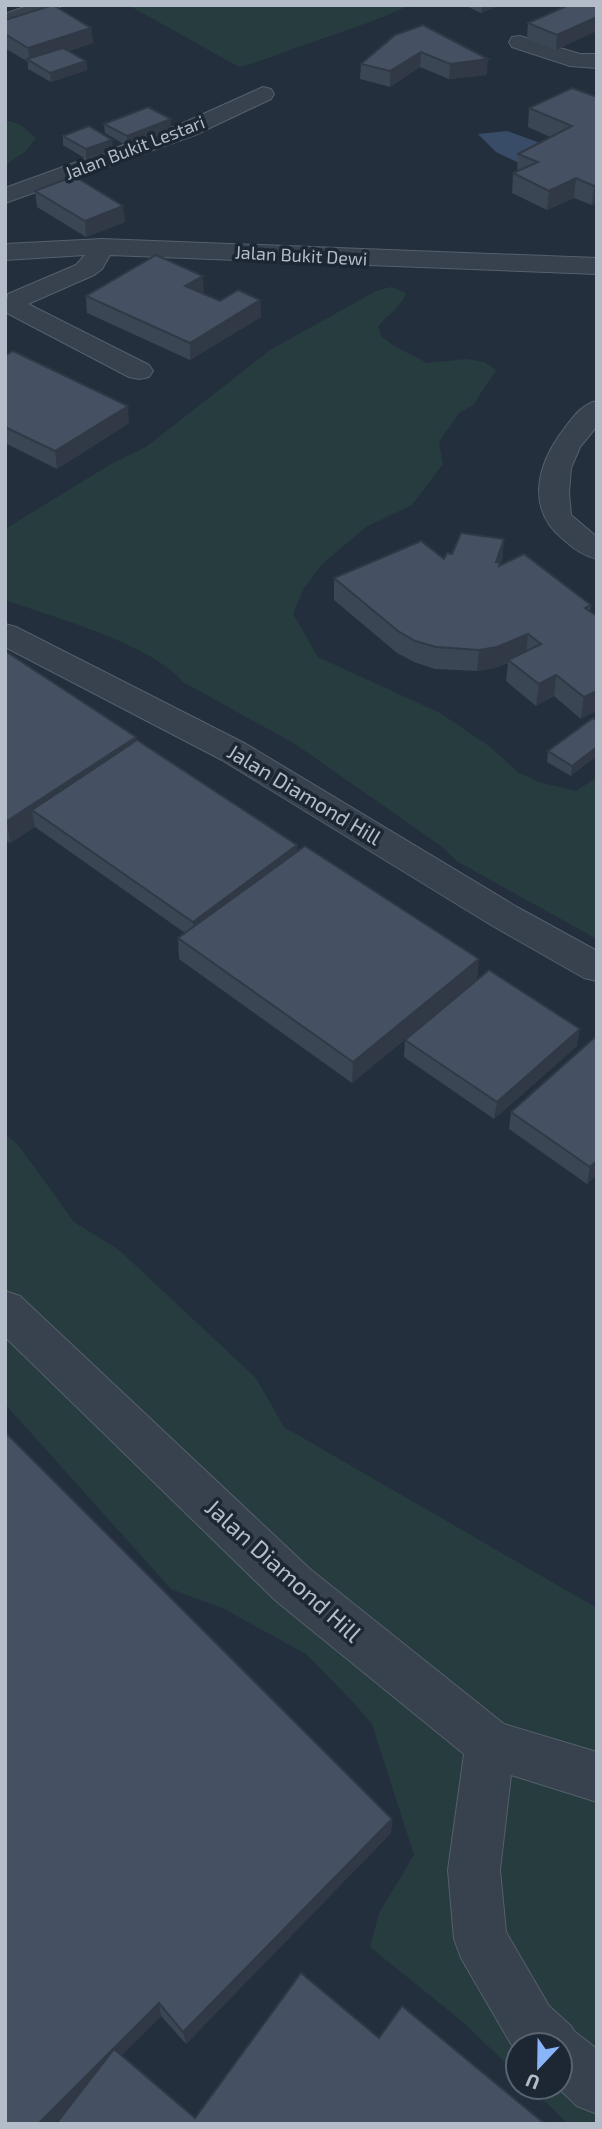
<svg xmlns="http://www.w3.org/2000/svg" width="602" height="2129" viewBox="0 0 602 2129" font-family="'Exo 2',sans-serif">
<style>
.green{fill:#263c3f}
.water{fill:#394c67}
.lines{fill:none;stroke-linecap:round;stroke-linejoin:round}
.minor-casing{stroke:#565f6c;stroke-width:2}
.minor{fill:#38414e;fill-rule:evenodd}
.wall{fill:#3b4654}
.shaded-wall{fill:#303945}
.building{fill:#455162;stroke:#303945;stroke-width:2}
.labels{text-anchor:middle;stroke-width:7;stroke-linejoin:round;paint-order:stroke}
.far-street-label{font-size:18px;fill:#b4bcc9;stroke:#1d2633}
.street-label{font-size:21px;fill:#b4bcc9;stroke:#1d2633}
.near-street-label{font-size:24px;fill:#b4bcc9;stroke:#1d2633}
</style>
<rect width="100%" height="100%" fill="#242f3e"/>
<g class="green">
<path d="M128,5H410C376,21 342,32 307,44C284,52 263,61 239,67Z"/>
<polygon points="10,121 21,125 36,138 25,152 5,165 5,122"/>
<path d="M391,287L406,293C401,308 387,314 378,327L382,337L394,346L427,363L466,359L484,362L496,370L473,405L459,413L439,442L443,464L412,505L366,527L322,564L304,588L293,614L318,657L440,713L489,746L519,773L539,782L576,791L597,777V939L458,862L441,846L295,744L183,682C150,643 55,618 5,600V529L111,464L146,447L270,350L376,291Z"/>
<polygon points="5,1133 19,1146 74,1222 119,1250 256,1378 284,1427 597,1608 597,2124 568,2124 530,2087 560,2087 560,2045 518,2045 518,2075 464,2023 370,1947 379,1913 414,1855 372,1724 351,1700 306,1654 224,1609 171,1589 5,1404"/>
</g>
<polygon class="water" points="507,131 551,147 521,164 496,152 478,134"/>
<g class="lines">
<g class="minor-casing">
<g id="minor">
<polygon points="30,5 61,5 58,9 5,27 5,14"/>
<polygon points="520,36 580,54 597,54 597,68 570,66 512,47 509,42 512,37"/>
<polygon points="263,87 271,89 274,94 271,99 195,135 5,203 5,188 179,125"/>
<polygon points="102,239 597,258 597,274 110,255 102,269 94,275 28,304 149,365 153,371 149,377 139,379 129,377 5,312 8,294 76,265 85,255 5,260 5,244"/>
<path d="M597,401V426L580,447L571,468L569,493L571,515L597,537V559C584,556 574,549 564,540C525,509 537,464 564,429C573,417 582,404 597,401Z"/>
<polygon points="5,624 16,627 246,744 517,907 597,951 597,981 584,978 491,925 222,760 5,647"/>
<polygon points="5,1291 20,1296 310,1569 504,1724 597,1752 597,1802 511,1775 500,1870 506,1932 549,2006 571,2026 574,2031 597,2049 597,2114 577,2106 557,2087 560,2087 560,2045 518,2045 518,2051 511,2044 461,1958 454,1939 448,1870 464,1754 276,1601 5,1337"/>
</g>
</g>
<use href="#minor" class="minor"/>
</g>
<g class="wall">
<polygon points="464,5 500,5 481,13"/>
<polygon points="569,5 556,50 527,39 528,23"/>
<polygon points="5,20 91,28 93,43 69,51 86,61 87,70 51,82 28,69 28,62 5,48"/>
<polygon points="395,35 487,75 449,79 420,67 390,87 360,79 361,64"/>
<polygon points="597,97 597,203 592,205 574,198 547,210 512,193 513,173 517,172 518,154 550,137 528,127 529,108"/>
<polygon points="171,119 171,128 127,146 105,133 104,124"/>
<polygon points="63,136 113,149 86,159 63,145"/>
<polygon points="35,191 125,222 86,237 37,207"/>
<polygon points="204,292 202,293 220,301 260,300 261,317 190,360 87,313 86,296"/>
<polygon points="5,356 129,423 57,469 5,443"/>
<polygon points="504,539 502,560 500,565 591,605 590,611 597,616 581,719 554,696 536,706 506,681 508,663 495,668 477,671 435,669 414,662 397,653 334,600 334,578 444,559 452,554"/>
<polygon points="5,651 137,740 297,845 297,851 477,980 577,1046 494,1119 404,1057 405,1040 475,982 352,1083 179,959 178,938 185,933 35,827 10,843 5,839"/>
<polygon points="597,720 571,776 547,762 548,751"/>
<polygon points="594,1038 597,1174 587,1184 509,1129 511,1112"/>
<polygon points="392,1819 391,1833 186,2044 161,2016 121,2055 195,2118 379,2038 545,2124 56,2124 66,2111 53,2124 5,2124"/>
</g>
<g class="shaded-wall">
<polygon points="482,5 500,5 481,13"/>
<polygon points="597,17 597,31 556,50 557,35"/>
<polygon points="91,28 93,43 33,63 30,61 28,48"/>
<polygon points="421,52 420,67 390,87 390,71"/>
<polygon points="488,59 487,75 449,79 450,64"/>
<polygon points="86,61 87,70 51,82 50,73"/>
<polygon points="171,119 171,128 127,146 127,136"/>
<polygon points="112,140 113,149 86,159 86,149"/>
<polygon points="576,178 574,198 547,210 549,191"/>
<polygon points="597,184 597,203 592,205 594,186"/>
<polygon points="123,206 125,222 86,237 85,221"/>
<polygon points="203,276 204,292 186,303 185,286"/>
<polygon points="260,300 261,317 190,360 190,343"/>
<polygon points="128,406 129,423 57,469 55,451"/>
<polygon points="504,539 502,560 499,568 496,562"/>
<polygon points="528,634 526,655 508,660 508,663 495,668 477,671 479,650"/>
<polygon points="556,675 554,696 536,706 539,684"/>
<polygon points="597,691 597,711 581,719 584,697"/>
<polygon points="136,737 138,758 32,810 35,827 10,843 7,821"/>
<polygon points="597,747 597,756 571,776 572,766"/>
<polygon points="297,845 298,862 194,939 193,922"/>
<polygon points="479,959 477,980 352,1083 353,1062"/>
<polygon points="580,1029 577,1046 494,1119 497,1102"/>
<polygon points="597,1161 597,1174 587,1184 590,1167"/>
<polygon points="392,1819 391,1833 186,2044 183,2032"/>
<polygon points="159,2003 161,2016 53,2124 38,2124"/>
</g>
<g class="building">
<polygon points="53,5 91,28 28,48 5,34 5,20"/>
<polygon points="569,5 597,5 597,17 557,35 528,23"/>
<polygon points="423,25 488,59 450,64 421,52 390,71 361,64 395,35"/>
<polygon points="63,48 86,61 50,73 27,59"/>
<polygon points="572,88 597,97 597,184 594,186 576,178 549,191 513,173 538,162 518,154 572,126 529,108"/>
<polygon points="148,107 171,119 127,136 104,124"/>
<polygon points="89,126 112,140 86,149 63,136"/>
<polygon points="74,176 123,206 85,221 35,191"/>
<polygon points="156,255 203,276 185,286 220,301 238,290 260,300 190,343 86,296"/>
<polygon points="13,351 128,406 55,451 5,427 5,356"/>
<polygon points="461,533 504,539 496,562 500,562 499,566 524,554 591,605 585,608 597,616 597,691 584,697 556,675 539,684 508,660 541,644 528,634 497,647 479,650 436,647 415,641 398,631 334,578 421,541 444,559 447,553 452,554"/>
<polygon points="5,651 136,737 7,821 5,820"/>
<polygon points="593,718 597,720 597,747 572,766 548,751"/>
<polygon points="137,740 297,845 193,922 32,810"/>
<polygon points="305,846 479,959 353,1062 178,938"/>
<polygon points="489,970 580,1029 497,1102 405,1040"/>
<polygon points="594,1038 597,1040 597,1161 590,1167 511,1112"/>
<polygon points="5,1432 392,1819 183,2032 159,2003 38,2124 5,2124"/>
<polygon points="301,1973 379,2038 402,2006 545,2124 56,2124 114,2049 195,2118"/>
</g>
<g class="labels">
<g class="far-street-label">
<text transform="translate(135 148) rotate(-21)" y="6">Jalan Bukit Lestari</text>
<text transform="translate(301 256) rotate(3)" y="6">Jalan Bukit Dewi</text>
</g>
<g class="street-label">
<text transform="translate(304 795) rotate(31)" y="7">Jalan Diamond Hill</text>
</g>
<g class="near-street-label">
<text transform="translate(283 1571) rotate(42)" y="8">Jalan Diamond Hill</text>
</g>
</g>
<rect width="602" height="2129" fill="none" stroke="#b4bcc9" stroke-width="14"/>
<g transform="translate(539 2066) rotate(202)"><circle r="33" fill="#1d2633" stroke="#59626f" stroke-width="2"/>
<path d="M0-5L12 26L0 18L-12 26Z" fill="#8ab4f8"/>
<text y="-10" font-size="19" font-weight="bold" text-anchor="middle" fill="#b4bcc9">U</text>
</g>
</svg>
